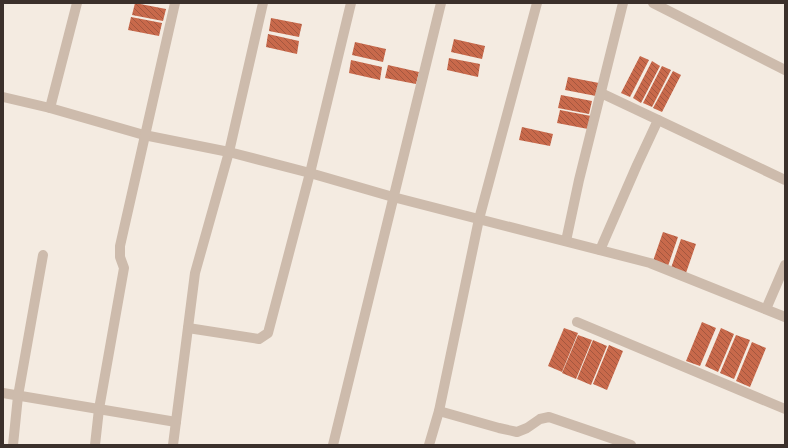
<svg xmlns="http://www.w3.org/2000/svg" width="788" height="448" viewBox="0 0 788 448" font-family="'Space Grotesk',sans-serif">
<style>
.building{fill:url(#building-back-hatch)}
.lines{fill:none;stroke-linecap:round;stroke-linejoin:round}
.minor{stroke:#cdbbac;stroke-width:10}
</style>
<defs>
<pattern id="building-back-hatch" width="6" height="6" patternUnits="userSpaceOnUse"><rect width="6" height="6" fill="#c8694b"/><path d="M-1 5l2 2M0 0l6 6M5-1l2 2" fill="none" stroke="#a4573f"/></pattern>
</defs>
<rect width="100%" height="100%" fill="#f4ebe1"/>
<g class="building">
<polygon points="135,3 166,9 163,21 132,15"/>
<polygon points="131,17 162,23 159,36 128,30"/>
<polygon points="271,18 302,24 299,37 269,31"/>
<polygon points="268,34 299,41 297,54 266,47"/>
<polygon points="454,39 485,46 482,59 451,52"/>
<polygon points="355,42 386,49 383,62 352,55"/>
<polygon points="640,56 649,60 630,97 621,93"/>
<polygon points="449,58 480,64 478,77 447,70"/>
<polygon points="351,60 382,67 380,80 349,73"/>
<polygon points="652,61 660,66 641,103 633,98"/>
<polygon points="388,65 419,72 416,84 385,78"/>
<polygon points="662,66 671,70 652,107 643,103"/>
<polygon points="673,71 681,75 662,112 653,108"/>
<polygon points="568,77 599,83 596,96 565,90"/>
<polygon points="561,95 592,101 589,114 558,108"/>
<polygon points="560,110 591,116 588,129 557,123"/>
<polygon points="522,127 553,134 550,146 519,140"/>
<polygon points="663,232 678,237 668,266 653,261"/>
<polygon points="681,239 696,244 686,273 671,268"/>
<polygon points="702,322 716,328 700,366 686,361"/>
<polygon points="564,328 578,333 562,372 548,366"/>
<polygon points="721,328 734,334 718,372 705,366"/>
<polygon points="578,335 592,340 576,379 562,373"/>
<polygon points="736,335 750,340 734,379 720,373"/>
<polygon points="593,340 607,346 591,385 577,379"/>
<polygon points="752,342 766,348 750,387 736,381"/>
<polygon points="609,345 623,351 607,390 593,384"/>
</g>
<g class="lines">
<g class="minor">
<polyline points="653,3 785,70"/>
<polyline points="601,93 785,180"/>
<polyline points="3,97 50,108 144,135 229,152 310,173 393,197 650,263 785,317"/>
<polyline points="50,108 77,3"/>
<polyline points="566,241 579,180 623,3"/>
<polyline points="600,250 637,165 658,120"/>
<polyline points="766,309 785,265"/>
<polyline points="577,322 785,409"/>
<polyline points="188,328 259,339 268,333 310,173 351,3"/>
<polyline points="3,393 176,422"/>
<polyline points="439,411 499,428 517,432 527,428 540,419 549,417 631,445"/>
<polyline points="13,445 18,396 43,255"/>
<polyline points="95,445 99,409 124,268 120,257 120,246 175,3"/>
<polyline points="173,445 195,273 229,152 263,3"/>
<polyline points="333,445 441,3"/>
<polyline points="429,445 439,411 479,219 537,3"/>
</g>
</g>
<rect width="788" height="448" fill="none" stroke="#3b302b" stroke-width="8"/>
</svg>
